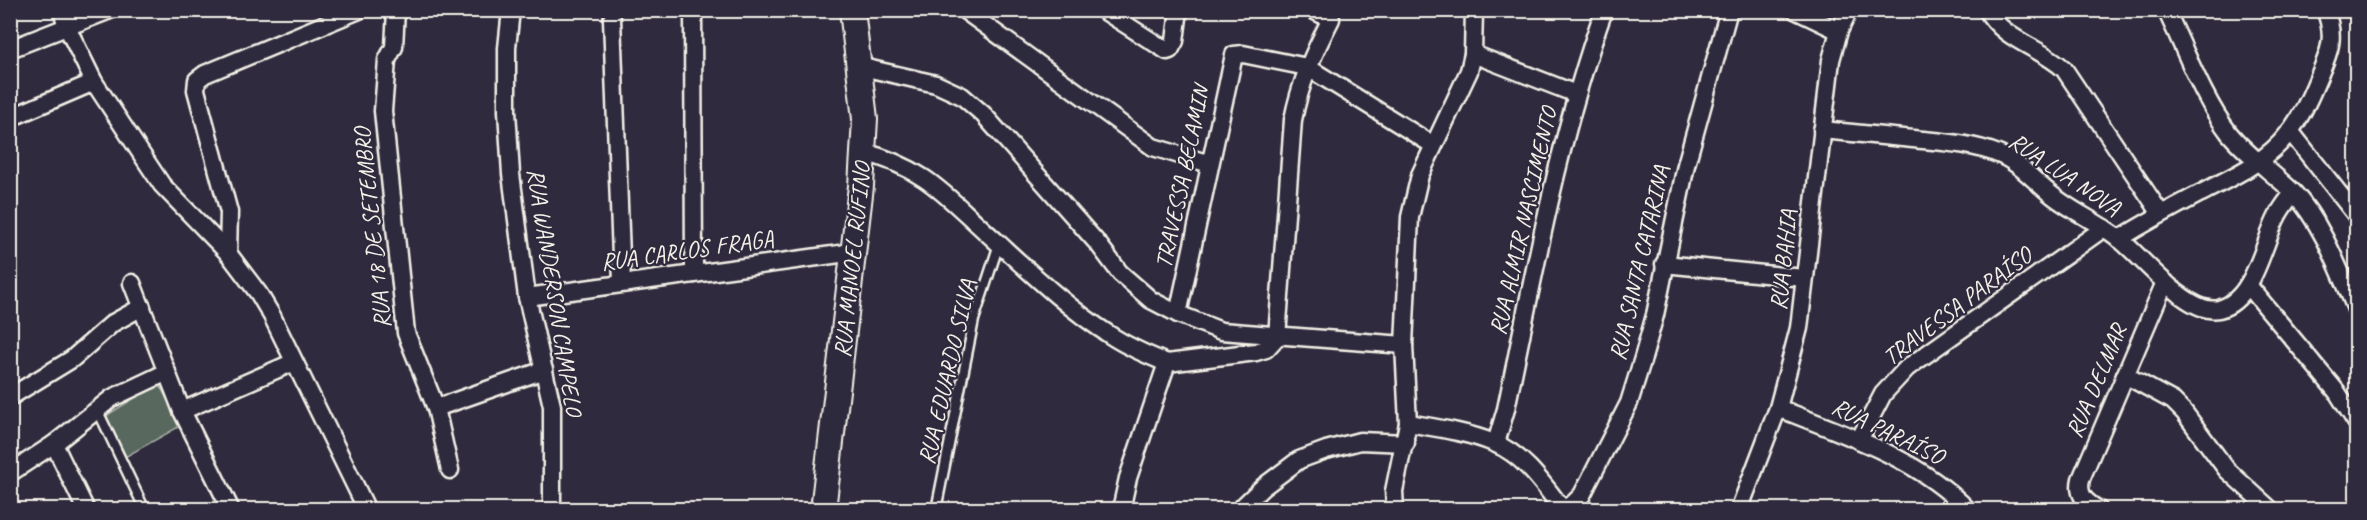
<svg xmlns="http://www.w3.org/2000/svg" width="2367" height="520" viewBox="0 0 2367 520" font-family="Caveat,sans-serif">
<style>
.green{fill:#59685f;stroke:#a6aca4;stroke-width:1.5}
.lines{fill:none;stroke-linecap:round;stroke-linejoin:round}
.lane-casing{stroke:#f4f1e8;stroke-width:13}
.street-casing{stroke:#f4f1e8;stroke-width:21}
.secondary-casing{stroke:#f4f1e8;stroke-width:28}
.lane{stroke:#2f2a3d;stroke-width:8}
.street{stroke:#2f2a3d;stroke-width:16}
.secondary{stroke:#2f2a3d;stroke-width:24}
.labels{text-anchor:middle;stroke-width:4.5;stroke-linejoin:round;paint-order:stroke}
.street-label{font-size:24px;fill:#f4f1e8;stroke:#2f2a3d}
</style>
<rect width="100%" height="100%" fill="#2f2a3d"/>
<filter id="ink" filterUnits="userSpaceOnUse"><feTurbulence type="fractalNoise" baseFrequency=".0167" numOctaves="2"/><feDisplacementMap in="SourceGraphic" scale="12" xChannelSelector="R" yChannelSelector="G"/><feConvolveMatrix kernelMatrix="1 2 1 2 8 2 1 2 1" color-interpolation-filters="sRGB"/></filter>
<g filter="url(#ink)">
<polygon class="green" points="158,383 182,425 125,457 106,416"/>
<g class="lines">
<g class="lane-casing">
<g id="lane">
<polyline points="97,409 145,510"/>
<polyline points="936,510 974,320 999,244"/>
</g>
</g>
<g class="street-casing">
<g id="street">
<polyline points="62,10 67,27 94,82 150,167 162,185 228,253 259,294 272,316 367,510"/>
<polyline points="396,10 394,47 387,60 383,111 406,333 436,408 450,470"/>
<polyline points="511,10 507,48 507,111 511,174 527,297 552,406 552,510"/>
<polyline points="693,10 694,274"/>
<polyline points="964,10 1153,147 1210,164"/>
<polyline points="1103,10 1167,51 1170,50 1175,41 1179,10"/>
<polyline points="1795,10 1839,31"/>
<path d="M1987,10C2003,40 2040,47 2064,69L2161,214"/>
<path d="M2166,10C2185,49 2203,99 2229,133C2248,156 2272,172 2293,192C2323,224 2339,270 2356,309"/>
<polyline points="612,19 622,283"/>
<polyline points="10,49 110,10"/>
<polyline points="1473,54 1576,94"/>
<polyline points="858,66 936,84 962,96 983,114 1099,245 1120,273 1151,300 1178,314 1221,331 1404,345"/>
<polyline points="10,118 94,82"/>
<path d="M1822,130C1852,133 1883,136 1913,139C1941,142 1971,143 1998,154C2019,162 2034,181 2052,195C2072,211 2097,222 2117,237C2141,255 2187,316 2219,309C2255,300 2263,242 2278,215C2282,207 2288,200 2293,193"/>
<polyline points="2290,131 2356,215"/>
<path d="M863,152C928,168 950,201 997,242C1032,274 1070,310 1110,335C1128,347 1147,355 1167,363"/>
<path d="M2119,239C2145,223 2172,208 2199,194C2228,179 2258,166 2280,143C2299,123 2309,100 2319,76C2330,51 2336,36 2325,10"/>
<polyline points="228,253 229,212 196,90 197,80 205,74 359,10"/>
<polyline points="1664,264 1804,278"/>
<polyline points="132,283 182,411 231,510"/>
<polyline points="2248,285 2337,392 2356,422"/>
<polyline points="527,297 854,252"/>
<polyline points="1178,314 1234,55 1243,54 1307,67 1433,145"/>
<polyline points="2125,375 2173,401 2184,412 2227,470 2271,510"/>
<polyline points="10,397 72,359 113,323 142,307"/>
<polyline points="436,408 544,370"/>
<path d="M1778,408C1846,435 1917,457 1968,510"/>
<polyline points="182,411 294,362"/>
<path d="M1408,423C1437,428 1467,432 1494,443C1524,455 1544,485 1563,510"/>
<polyline points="1859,440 1883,394 1907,368 2104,228"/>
<path d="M1496,443L1506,409C1534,275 1558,139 1604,10"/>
<polyline points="54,444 86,510"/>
<polyline points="10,473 54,444 112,398 167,372"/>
<path d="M1121,510L1128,478L1167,363L1256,352L1266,349L1277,337L1293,120C1300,83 1314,52 1331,19L1313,10"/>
<polyline points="1239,510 1263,487 1299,460 1326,450 1360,441 1406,443"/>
<polyline points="1395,510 1394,491 1408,423 1404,345 1410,217 1420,175 1469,71 1473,54 1474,10"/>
<polyline points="1562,510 1574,503 1582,495 1629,403 1643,358 1655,315 1686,165 1729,10"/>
<polyline points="1739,510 1778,408 1799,328 1831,60 1839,31 1849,10"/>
<path d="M2099,510C2086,502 2077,496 2081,479L2165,282"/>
</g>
</g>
<g class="secondary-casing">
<polyline id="secondary" points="823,510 861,186 865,119 852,10"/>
</g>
<use href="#lane" class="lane"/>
<use href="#street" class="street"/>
<use href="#secondary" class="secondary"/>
</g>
</g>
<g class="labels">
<g class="street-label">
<text transform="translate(2065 174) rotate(34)" y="8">RUA LUA NOVA</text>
<text transform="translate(1182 177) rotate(-78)" y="8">TRAVESSA BELAMIN</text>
<text transform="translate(1523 221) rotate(-77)" y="8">RUA ALMIR NASCIMENTO</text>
<text transform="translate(372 228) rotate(-96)" y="8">RUA 18 DE SETEMBRO</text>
<text transform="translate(687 250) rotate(-8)" y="8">RUA CARLOS FRAGA</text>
<text transform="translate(852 260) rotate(-84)" y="8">RUA MANOEL RUFINO</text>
<text transform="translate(1783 260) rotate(-84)" y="8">RUA BAHIA</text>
<text transform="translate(1639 263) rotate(-77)" y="8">RUA SANTA CATARINA</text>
<text transform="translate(555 292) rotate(81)" y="8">RUA WANDERSON CAMPELO</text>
<text transform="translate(1957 306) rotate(-37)" y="8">TRAVESSA PARAÍSO</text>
<text transform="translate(947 372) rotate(-77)" y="8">RUA EDUARDO SILVA</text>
<text transform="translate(2096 381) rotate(-67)" y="8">RUA DELMAR</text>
<text transform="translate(1888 431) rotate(26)" y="8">RUA PARAÍSO</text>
</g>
</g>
<rect width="2367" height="520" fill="none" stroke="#2f2a3d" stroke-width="36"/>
<rect x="18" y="18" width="2331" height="484" fill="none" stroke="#f4f1e8" stroke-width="2" filter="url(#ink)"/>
</svg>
